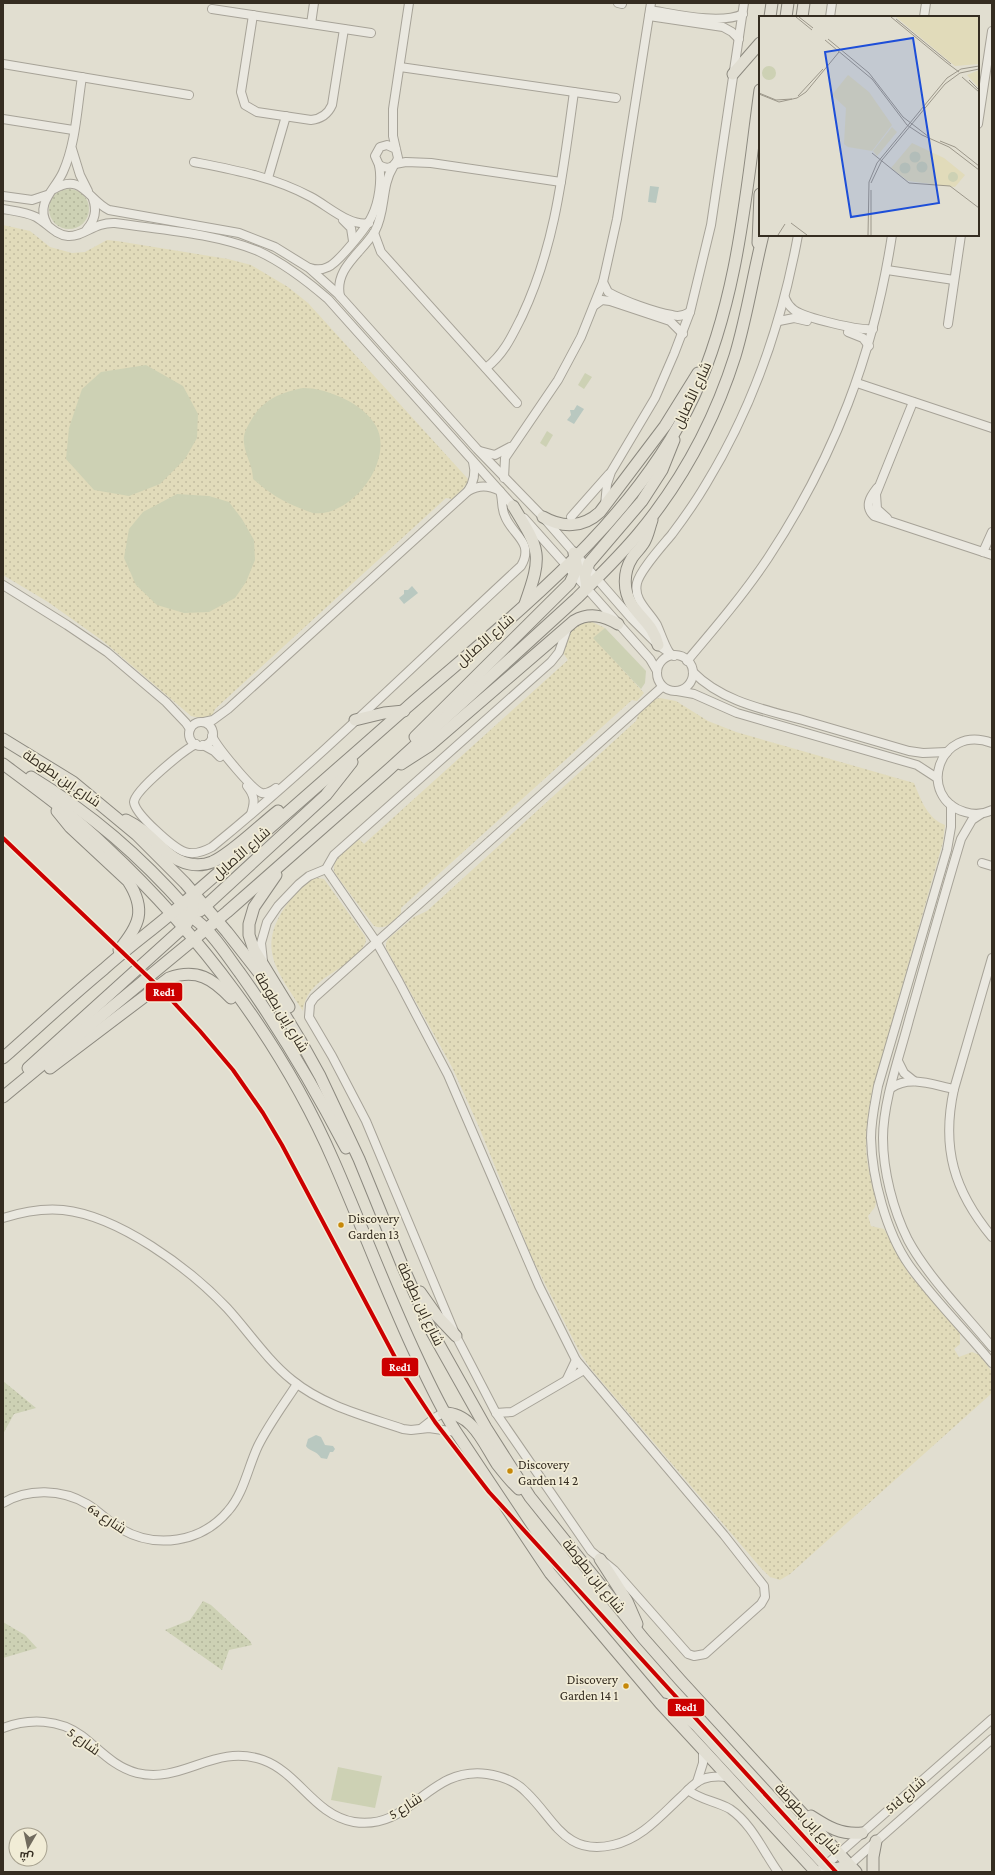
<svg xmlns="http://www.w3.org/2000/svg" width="995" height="1875" viewBox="0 0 995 1875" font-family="'Crimson Pro',Cairo,serif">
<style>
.grass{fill:url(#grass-dots)}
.sand{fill:url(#sand-dots)}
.garden{fill:#cdd1b4}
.water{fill:#b9c8c0}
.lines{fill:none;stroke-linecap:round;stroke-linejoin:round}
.minor-casing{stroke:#a7a398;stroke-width:10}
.major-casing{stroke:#8c897f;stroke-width:13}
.minor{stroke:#eae8e0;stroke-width:8}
.major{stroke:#e1ded2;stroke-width:11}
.metro-1-casing{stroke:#f1ecd6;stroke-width:7}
.metro-1{stroke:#c00;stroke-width:4}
.bus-dot{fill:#c68808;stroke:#f1ecd6;stroke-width:1.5}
.labels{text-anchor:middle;stroke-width:3.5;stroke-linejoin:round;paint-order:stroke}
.bus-label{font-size:13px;fill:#352d21;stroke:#f1ecd6;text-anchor:start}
.street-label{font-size:14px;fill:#352d21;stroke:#f1ecd6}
.inset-road{fill:none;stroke:#9c978a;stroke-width:1}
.view{fill:#1d4ed8;fill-opacity:0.15;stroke:#1d4ed8;stroke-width:2}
.inset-edge{fill:none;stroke:#352d21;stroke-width:2}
.line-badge{stroke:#f1ecd6;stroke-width:1.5}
.badge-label{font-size:11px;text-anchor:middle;font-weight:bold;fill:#fff}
</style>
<defs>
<pattern id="grass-dots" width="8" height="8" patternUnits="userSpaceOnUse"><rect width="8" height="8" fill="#cdd1b4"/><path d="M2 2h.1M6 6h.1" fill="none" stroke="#b1b49a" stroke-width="1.8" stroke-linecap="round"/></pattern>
<pattern id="sand-dots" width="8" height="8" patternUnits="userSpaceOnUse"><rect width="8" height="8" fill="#e1dbba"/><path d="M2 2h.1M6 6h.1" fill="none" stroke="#c2bca0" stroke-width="1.8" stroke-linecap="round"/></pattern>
</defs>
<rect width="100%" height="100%" fill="#e1ded0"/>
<g class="grass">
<circle cx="69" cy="209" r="20"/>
<polygon points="3,1381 36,1408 14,1414 3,1434"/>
<polygon points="203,1601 211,1605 250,1641 252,1645 229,1650 222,1670 165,1630 190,1620"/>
<polygon points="3,1622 25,1635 37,1648 3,1658"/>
</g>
<g class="sand">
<path d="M3,225L30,231L50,247L72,253L85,252L107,240L117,241L228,259L251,265L288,287L308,303L468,479C466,488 458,493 452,499L446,498L215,709L212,716C205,719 198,718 191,716L103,641L48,602L3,575Z"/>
<path d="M590,621L605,628L594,638L644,693L637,701L632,700L401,908V913C393,921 386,931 374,926L334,872C332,857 350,848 359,839L364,844L568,660L563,653C567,633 570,628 590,621Z"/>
<path d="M660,698L676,701L708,721L736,732L914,783C921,800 927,818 945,825L943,842L873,1089C869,1107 866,1125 866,1144C866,1164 872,1183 876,1202L875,1207L868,1216L871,1226L884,1229L909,1274L960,1332V1344L954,1349L959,1357L972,1352L980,1355L992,1372V1393L790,1574L780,1580L770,1577L760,1567L591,1369L580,1353L533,1260L479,1127L452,1067L386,948V943L388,939L414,917L427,911L636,721C639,710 649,700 660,698Z"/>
<path d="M318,878L324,879L365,936L366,941C356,970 307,974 303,1011C276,969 254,946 291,899C298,890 306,879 318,878Z"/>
</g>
<g class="garden">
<polygon points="146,365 183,386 198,414 197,438 185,459 160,484 129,496 94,490 66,459 69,428 82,389 101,372"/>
<polygon points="585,373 592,377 584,389 578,385"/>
<path d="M303,388C316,388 326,391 338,396C353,402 368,412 376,426C395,461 351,518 313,513C309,512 305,510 302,509C281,501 269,493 253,479C253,466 245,455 244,443C243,435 246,429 250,422C262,400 279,393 303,388Z"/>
<polygon points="547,431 553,435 546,447 540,443"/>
<polygon points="177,494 209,496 229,502 242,519 254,540 255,560 246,582 235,598 209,612 184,613 157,605 136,585 124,558 129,529 143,512"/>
<polygon points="605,628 646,671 645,683 641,689 593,638"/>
<polygon points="338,1767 382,1776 375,1808 331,1800"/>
</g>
<g class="water">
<polygon points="650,186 659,187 656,203 648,202"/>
<polygon points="577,405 584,409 574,424 567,420 571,415 570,410 574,410"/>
<polygon points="412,586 418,593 404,604 399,598 404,594 404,590 408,590"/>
<path d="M316,1435L321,1437L325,1445L333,1446L335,1449L333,1452H330L327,1459L321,1458C316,1450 310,1452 306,1446L308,1439Z"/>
</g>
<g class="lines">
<g class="minor-casing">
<g id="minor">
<polyline points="618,3 622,4"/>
<polyline points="212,9 371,33"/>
<path d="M650,10C675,14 720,25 743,14"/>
<path d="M253,15L241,92L245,105L257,112L311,120C321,119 328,114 332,105L344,29"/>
<polyline points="649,16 723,27 732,32 739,39"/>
<polyline points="830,17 832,3"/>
<polyline points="924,17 926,3"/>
<polyline points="311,24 314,3"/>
<polyline points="3,64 189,95"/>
<polyline points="400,67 616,98"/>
<polyline points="3,119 73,130"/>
<polyline points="978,124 992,31"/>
<polyline points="72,149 80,175 88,191"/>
<path d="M396,149L387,145L380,147L375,156L379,165C387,170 395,168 398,158L393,136V109L409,3"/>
<path d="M194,162C235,170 274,177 311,197C328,206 350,227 369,223"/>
<polyline points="395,164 406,162 431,163 561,182"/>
<polyline points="268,178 286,116"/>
<path d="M54,189C82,172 88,200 109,210L239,233L275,247L309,268L338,294L477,449L543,517L632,619L658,645L674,656"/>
<polyline points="3,196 32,200 47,195"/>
<path d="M3,209C14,211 26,212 36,217C47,223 55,235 68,236C84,237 94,222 115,223C162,230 213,233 258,251C284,263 306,280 328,299L516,509"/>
<polyline points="343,220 351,228 353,241"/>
<path d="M47,224C35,203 55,190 63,172C76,143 77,108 82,77"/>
<path d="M87,229C95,220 97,210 93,199"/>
<polyline points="374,233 381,252 517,403"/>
<path d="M310,268C316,270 322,270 328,267C338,263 367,227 372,216C379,202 382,180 379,165"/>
<polyline points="887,270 954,280"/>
<path d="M603,282L608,292C624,301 654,312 672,315C678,317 685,315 690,312"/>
<path d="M340,296C334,268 362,253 375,231C386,211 381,186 393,167"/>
<path d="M785,298C787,303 790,307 794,310C805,318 860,331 873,329"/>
<polyline points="595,305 602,300 610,301 670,321 683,334"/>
<polyline points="779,321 794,318 807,321"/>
<polyline points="948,324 961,235"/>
<polyline points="848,332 863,338 869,346"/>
<path d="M486,368C504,354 512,336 522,316C556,244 563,170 574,92"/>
<polyline points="857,383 992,428"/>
<polyline points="480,451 495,455 510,447"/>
<polyline points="504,478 505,458 558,380 581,337 603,282 617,219 651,3"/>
<path d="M877,488C870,497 864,506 874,516L992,555"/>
<path d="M468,491C474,482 476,473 473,462"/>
<polyline points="605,505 607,484 611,472 655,398 674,354 690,312 711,225 744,3"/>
<polyline points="571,517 609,474"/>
<polyline points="524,518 650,659 657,671"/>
<polyline points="887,518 877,509 876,494 913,402"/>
<polyline points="983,552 992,532"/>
<polyline points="3,585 67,625 107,652 166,702 186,723 190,729"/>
<path d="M669,652C664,644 661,634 657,625C649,611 633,600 637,583C640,570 663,545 672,534C684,518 696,501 706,484C753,407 782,323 798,235"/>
<circle cx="675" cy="673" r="18"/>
<path d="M687,661C715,628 744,594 768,558C834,458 874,354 892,235"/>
<path d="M693,672C722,702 767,710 806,721C841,731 875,741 909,751L923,753L947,752"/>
<polyline points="677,691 694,694 737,713 917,765 937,778"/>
<circle cx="201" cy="734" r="12"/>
<path d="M212,736C217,747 253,791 262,793C268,794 272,791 276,788"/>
<path d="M992,743C938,723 916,798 965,812C974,815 984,814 992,810"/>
<path d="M196,744C184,750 135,790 134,802C135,814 173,848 185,852C194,855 203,852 212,847C320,759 419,660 521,566C535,542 512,535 505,516C501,508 503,499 500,491C488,485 479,485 468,491L228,709L213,720L204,722"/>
<polyline points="203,745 214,751 220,757"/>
<path d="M247,786C255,796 255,802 251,814"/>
<path d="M951,805V827L947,850L878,1086C875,1103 871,1120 871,1138C872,1178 886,1232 909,1265C934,1300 965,1330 992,1363"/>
<path d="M981,814L972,820L961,839C943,899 926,960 909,1020C900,1055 883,1101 883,1138C883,1171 893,1210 908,1240C928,1277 965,1314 992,1347"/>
<polyline points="982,863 992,866"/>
<polyline points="326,869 377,943 399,982 448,1075 539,1286 576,1360 724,1535 764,1586 765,1597 761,1604 705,1654 694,1656 688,1654 614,1570 591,1551 496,1413 456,1336 366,1121 332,1056 309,1017 310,1004 314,998 662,687"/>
<path d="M992,958L954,1089C941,1148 954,1191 992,1237"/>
<polyline points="263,961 261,943 267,922 278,906 299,884 309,876 326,869 334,855 551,662 559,652 567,629"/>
<polyline points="898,1061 904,1073 914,1081"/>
<path d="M891,1088C910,1075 933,1085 954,1089"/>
<path d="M3,1218C22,1212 42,1208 63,1210C119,1216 189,1268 227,1308C248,1331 267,1360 292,1380C324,1406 365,1416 403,1429L411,1430L429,1428L456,1432"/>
<polyline points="567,1379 576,1360"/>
<polyline points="496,1413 512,1412 584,1370"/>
<polyline points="422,1428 436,1417 443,1413"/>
<path d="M3,1503C28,1488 62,1489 87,1504C99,1511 108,1522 121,1529C156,1549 201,1543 228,1511C244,1493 248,1467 258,1446C269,1424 284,1404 297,1384"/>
<path d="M3,1728C29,1718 60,1719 82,1736C100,1750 114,1767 137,1773C183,1784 214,1743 263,1760C299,1773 314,1815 354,1822C412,1831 427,1766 487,1774C501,1776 517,1782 527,1793C555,1820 565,1856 613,1845C642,1839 662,1814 683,1795C689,1789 695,1782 703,1779C711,1776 719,1776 727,1777"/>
<polyline points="697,1782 703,1763 703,1750"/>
<path d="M688,1790C700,1800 716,1801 730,1809C752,1824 763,1851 778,1872"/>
<polyline points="846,1868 992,1739"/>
<polyline points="818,1872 992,1719"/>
</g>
</g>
<g class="major-casing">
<g id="major">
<polyline points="770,17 772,3"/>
<polyline points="786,17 788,3"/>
<polyline points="802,17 804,3"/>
<polyline points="733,74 760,43"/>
<polyline points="758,243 760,194"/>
<path d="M513,506C540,550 543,554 525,604"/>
<path d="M543,517C562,528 583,528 600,512L665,426L698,373"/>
<path d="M652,520C649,528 648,537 643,544C640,549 635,553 632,558C623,572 623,591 632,605C643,621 653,625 658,645"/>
<polyline points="587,588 585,574 589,563 642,501 662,470 674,440"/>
<polyline points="355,720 384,713 404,711"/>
<polyline points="415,737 570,583 577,568 574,553"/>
<polyline points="3,739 73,782 137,835 185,883 227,932 260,974 300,1040 320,1076 359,1159 403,1267 432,1332 486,1428 530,1497 643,1638 680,1680 856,1872"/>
<path d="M3,764C38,790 74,816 106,847C200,935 282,1042 334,1162C362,1226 386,1291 416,1355C428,1381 440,1407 456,1432L550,1573L660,1703L816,1872"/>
<path d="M401,764L429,746L574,621C590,612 604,616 618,624"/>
<path d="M31,777C92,814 140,856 187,909"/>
<path d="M57,811L70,827L128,881C147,910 139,926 119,950"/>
<path d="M126,820C146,830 153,841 169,854C181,864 198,868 212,862C230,855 261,824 278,811"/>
<polyline points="276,875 254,907 249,924 249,935 254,950 289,1007"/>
<polyline points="200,911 326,795 352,762"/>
<path d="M171,914C180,914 190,916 197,921C213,933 228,957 240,973C280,1029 314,1087 346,1148"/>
<path d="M3,1058C37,1028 69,998 104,969C126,949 151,931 173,912C251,845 328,777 405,709C510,617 633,526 694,396C738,300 746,193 760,90"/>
<polyline points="28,1068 186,925 193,910 194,894"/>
<path d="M50,1068L169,978C197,968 213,979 231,998"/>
<path d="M3,1097L227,912L386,772L577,598C598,577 620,556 639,533C682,481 715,419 735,356C747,316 753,275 763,235"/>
<polyline points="420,1292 437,1316 456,1336"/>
<path d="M443,1413C472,1412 484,1444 497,1464C504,1473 511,1482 519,1489"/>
<polyline points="600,1559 627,1601 637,1624"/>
<polyline points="664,1704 679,1711 696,1725 825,1865 836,1869 849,1865"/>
<path d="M811,1816C828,1827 841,1835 862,1833"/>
<polyline points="873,1872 873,1857 876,1841"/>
</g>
</g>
<use href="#minor" class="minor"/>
<use href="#major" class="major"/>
<g class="metro-1-casing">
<polyline id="metro-1" points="3,838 165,993 200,1031 233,1070 263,1113 282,1145 406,1378 435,1422 489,1492 836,1872"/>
</g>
<use href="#metro-1" class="metro-1"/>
</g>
<g class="bus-dot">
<circle cx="341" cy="1225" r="3.5"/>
<circle cx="510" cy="1471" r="3.5"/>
<circle cx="626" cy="1686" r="3.5"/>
</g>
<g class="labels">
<g class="bus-label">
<text x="348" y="1223">Discovery<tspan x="348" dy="16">Garden 13</tspan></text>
<text x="518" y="1469">Discovery<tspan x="518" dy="16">Garden 14 2</tspan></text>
<text x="618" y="1684" text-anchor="end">Discovery<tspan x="618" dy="16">Garden 14 1</tspan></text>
</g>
<g class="street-label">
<text transform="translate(692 395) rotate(-65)" y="5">شارع الأصايل</text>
<text transform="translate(485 640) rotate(-41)" y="5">شارع الأصايل</text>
<text transform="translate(62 778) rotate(34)" y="5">شارع إبن بطوطة</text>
<text transform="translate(241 853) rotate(-41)" y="5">شارع الأصايل</text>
<text transform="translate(282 1012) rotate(59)" y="5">شارع إبن بطوطة</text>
<text transform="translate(421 1304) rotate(65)" y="5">شارع إبن بطوطة</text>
<text transform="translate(107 1518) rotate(34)" y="5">6a شارع</text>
<text transform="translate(594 1576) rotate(51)" y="5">شارع إبن بطوطة</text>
<text transform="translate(84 1741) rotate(36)" y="5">شارع 5</text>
<text transform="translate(905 1795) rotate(-41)" y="5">51d شارع</text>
<text transform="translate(405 1806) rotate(-32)" y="5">شارع 5</text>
<text transform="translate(808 1819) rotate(48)" y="5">شارع إبن بطوطة</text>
</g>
</g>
<g transform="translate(759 16)">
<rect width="220" height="220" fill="#e1ded0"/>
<path d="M137,1H220V48L196,50ZM220,54V72L208,59ZM89,59L110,76L133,109L113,135L89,131L85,128L87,92L73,79ZM133,111L138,116L118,140L114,135ZM153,127L185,142L206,159L196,171L149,165L132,152Z" fill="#e1dbba"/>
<path d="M3 57a7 7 0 1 1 14 0a7 7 0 1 1-14 0ZM150.5 141a5.5 5.5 0 1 1 11 0a5.5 5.5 0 1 1-11 0ZM157.5 151a5.5 5.5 0 1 1 11 0a5.5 5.5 0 1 1-11 0ZM140.5 152a5.5 5.5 0 1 1 11 0a5.5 5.5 0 1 1-11 0ZM189 161a5 5 0 1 1 10 0a5 5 0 1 1-10 0Z" fill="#cdd1b4"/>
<path class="inset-road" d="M37,1L53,14M40,1L54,12M132,1L188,47M137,3L192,48M69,23L110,57L144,101L170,121M66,24L113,63L148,109L163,119L190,131L220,154M188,47L200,56M203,61L220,76M210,64L220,74M0,77L17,84L33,83M0,78L20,86L38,82L47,76L80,36M39,80L64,53M181,125L196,131L220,150M113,137L150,167L191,170L220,192M112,167L123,144L186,68L201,57L220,53M112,174V219M32,207L48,219M19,219L26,208M109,219L110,166L118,147L188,62L202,53L220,50"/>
<path class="view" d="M154,22L180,187L92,201L66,36Z"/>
<rect width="220" height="220" class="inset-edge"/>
</g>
<g class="line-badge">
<rect x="145" y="982" width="38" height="20" rx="4" fill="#c00"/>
<rect x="381" y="1357" width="38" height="20" rx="4" fill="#c00"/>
<rect x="667" y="1698" width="38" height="19" rx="4" fill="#c00"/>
</g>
<g class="badge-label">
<text x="164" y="996">Red1</text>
<text x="400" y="1371">Red1</text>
<text x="686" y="1711">Red1</text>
</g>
<rect width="995" height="1875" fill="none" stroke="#352d21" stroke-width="8"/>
<g transform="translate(28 1847) rotate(189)"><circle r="19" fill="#f1ecd6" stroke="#a6a08e"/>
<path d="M0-3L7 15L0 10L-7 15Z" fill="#716b5e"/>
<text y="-6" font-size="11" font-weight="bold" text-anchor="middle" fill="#352d21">ش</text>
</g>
</svg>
